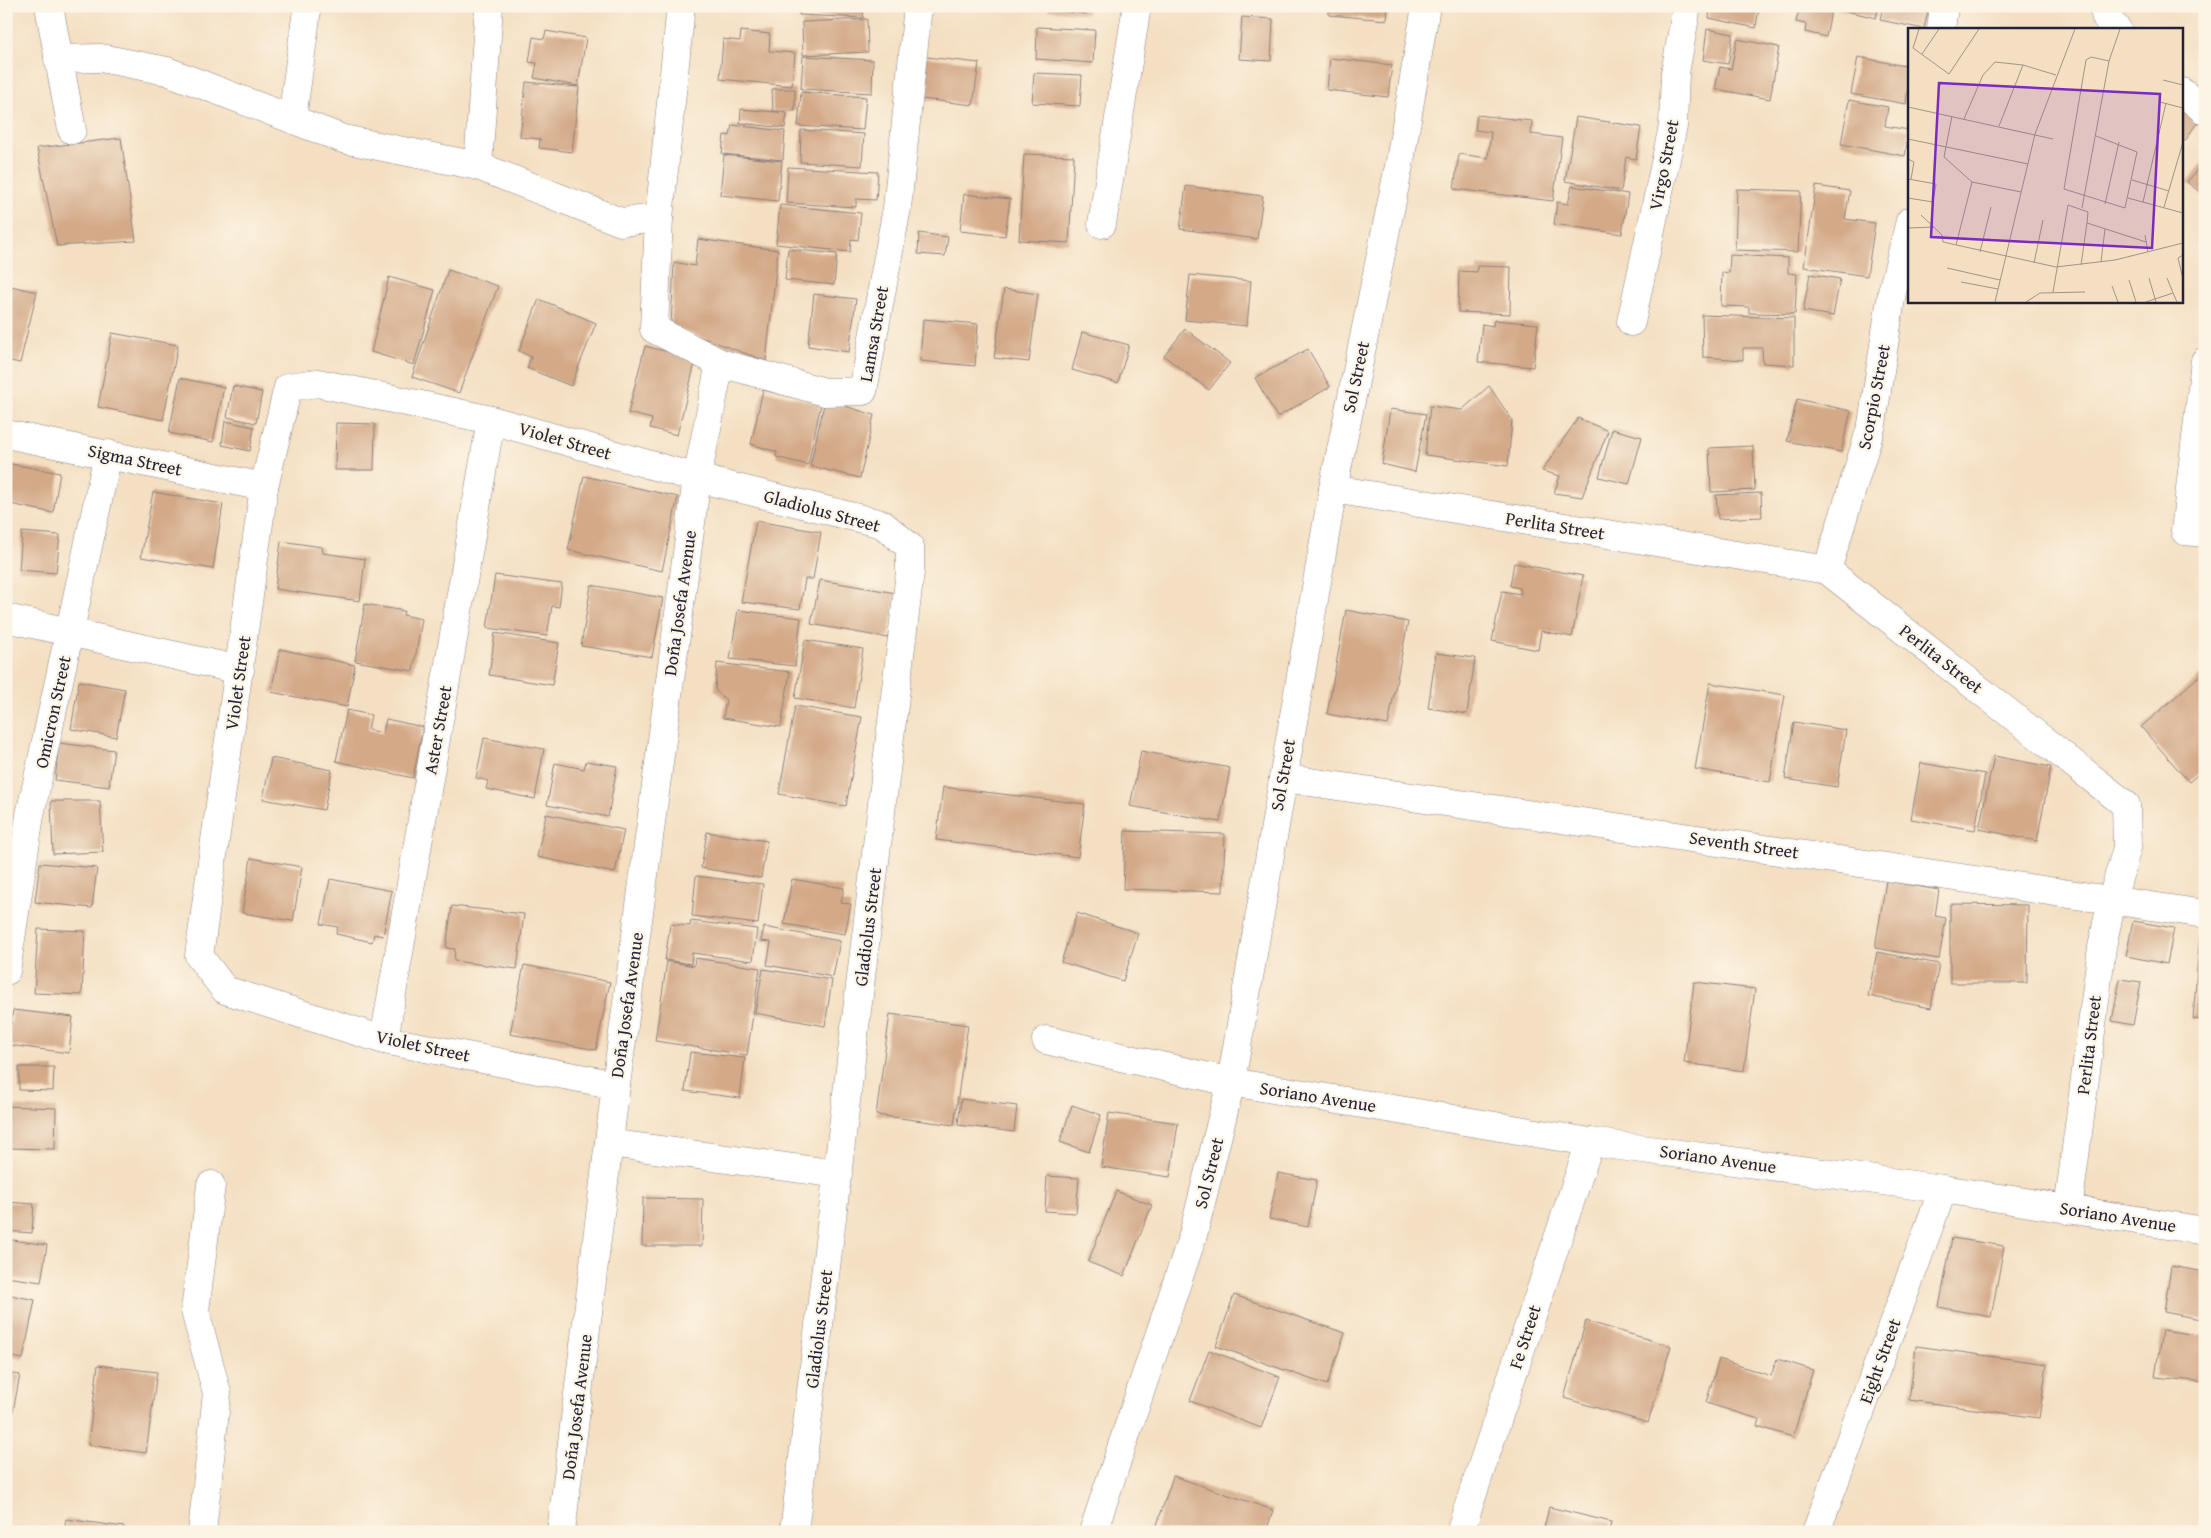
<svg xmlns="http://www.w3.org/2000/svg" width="2211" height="1538" viewBox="0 0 2211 1538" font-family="'Gentium Book Plus',serif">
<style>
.building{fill:#d3a987}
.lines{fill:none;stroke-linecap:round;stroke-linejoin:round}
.minor-casing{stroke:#8b807e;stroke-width:29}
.minor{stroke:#fff;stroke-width:28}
.labels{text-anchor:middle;stroke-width:4.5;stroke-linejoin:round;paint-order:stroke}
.street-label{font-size:18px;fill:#22223b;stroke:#fcf5e5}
.inset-road{fill:none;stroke:#a0938c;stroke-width:1}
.view{fill:#7b2cbf;fill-opacity:0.15;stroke:#7b2cbf;stroke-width:2.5}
.inset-edge{fill:none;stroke:#22223b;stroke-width:2.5}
</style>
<rect width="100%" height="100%" fill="#fcf5e5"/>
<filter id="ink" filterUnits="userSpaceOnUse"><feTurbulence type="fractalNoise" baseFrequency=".02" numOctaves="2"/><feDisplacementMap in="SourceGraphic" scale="10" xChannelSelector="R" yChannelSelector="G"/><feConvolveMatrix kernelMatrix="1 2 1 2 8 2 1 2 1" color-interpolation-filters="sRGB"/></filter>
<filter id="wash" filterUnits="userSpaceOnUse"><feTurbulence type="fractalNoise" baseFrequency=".0096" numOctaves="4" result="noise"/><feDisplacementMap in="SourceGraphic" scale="20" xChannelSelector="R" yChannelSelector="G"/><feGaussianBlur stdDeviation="1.12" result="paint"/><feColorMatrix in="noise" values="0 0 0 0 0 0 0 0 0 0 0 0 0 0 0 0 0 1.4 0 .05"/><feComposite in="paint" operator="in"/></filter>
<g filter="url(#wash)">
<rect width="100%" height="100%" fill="#f4dfc2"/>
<g id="blocks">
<g class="building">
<polygon points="799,6 864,6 863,18 799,15"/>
<polygon points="1049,6 1087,6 1087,14 1048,10"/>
<polygon points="1329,6 1388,6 1387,20 1329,15"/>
<polygon points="1710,6 1759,6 1756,28 1709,18"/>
<polygon points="1800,6 1832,6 1826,37 1805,32 1806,24 1796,22"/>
<polygon points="1834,6 1879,6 1876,18 1834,8"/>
<polygon points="1883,6 1929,6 1924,29 1880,20"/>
<polygon points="1242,17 1273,19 1271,61 1239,59"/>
<polygon points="867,19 868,52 803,55 802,22"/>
<polygon points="1037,27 1095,30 1093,63 1036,59"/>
<polygon points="1707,29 1733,34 1728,64 1703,60"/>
<polygon points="546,31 586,38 578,86 534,78 537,63 529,62 533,37 544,39"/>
<polygon points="741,31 770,34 769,51 795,53 792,86 720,79 723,39 740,41"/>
<polygon points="1737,39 1779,47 1770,99 1715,89 1720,67 1731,69"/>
<polygon points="803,56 873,60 872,93 801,89"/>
<polygon points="918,56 979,63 973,105 914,98"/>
<polygon points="1858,57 1910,67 1906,104 1851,94"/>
<polygon points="1330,58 1392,65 1388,97 1327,90"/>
<polygon points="1034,73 1082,75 1080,106 1032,103"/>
<polygon points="526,82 579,87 572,152 539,148 540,139 520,137"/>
<polygon points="772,89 795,89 795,111 773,111"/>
<polygon points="801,92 866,97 863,130 798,126"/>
<polygon points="1849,100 1888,107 1885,126 1909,130 1905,156 1841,144"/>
<polygon points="2182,103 2202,115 2185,141 2182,140"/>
<polygon points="741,109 787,113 785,128 740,123"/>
<polygon points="1477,115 1532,121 1531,134 1562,138 1553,201 1454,189 1459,154 1488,158 1491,132 1475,130"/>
<polygon points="1576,117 1641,127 1636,159 1626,157 1621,191 1565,181"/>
<polygon points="732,125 785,131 783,160 722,154 724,135 730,136"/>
<polygon points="801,130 864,134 862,166 800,162"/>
<polygon points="121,138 136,241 57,246 37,148"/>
<polygon points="1024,154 1074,156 1069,243 1019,240"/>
<polygon points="724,155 782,161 778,201 720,195"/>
<polygon points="2205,160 2205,196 2187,182"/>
<polygon points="788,167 878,172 876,200 856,199 856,207 786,203"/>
<polygon points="1186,186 1263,196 1257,239 1180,229"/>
<polygon points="1572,186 1628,194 1622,234 1554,224 1557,202 1568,204"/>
<polygon points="1816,186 1850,191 1845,219 1875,223 1867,276 1804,267"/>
<polygon points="1737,189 1801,191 1798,252 1735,250"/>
<polygon points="964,194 1010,199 1005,236 960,231"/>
<polygon points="780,205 861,213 858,240 851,239 850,252 776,244"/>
<polygon points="919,233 948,237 945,256 918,254"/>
<polygon points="698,239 778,250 766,361 671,326 674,262 695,266"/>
<polygon points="788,249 837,254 834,285 785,280"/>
<polygon points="1730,255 1788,258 1788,273 1797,274 1795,314 1749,313 1749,307 1721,306 1722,272 1729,273"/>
<polygon points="1477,266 1511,267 1510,314 1458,312 1459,271 1477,272"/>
<polygon points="448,270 498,286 459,393 412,377"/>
<polygon points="1810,274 1840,279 1833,316 1803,311"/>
<polygon points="1190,275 1251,281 1247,326 1185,320"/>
<polygon points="389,277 435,290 414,365 371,352"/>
<polygon points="6,285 37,292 20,363 6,360"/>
<polygon points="1004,289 1038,294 1029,362 994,358"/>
<polygon points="814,294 856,299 849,352 808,346"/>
<polygon points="539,299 596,323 571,386 527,368 531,357 519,351"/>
<polygon points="1702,315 1794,318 1794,365 1763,363 1762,348 1743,348 1743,360 1703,357"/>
<polygon points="923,319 978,324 975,366 920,361"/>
<polygon points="1494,320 1538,324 1533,367 1478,362 1482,324 1493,326"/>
<polygon points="1185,329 1230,363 1209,390 1164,356"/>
<polygon points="1082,332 1129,345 1118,383 1072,370"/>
<polygon points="112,333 178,345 163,420 98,407"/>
<polygon points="645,346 696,359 677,435 650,428 652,419 628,413"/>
<polygon points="1308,349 1330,387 1277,417 1255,378"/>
<polygon points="180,378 224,387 213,442 169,433"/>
<polygon points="233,386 262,392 256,423 227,417"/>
<polygon points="1489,386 1512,420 1508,466 1425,455 1430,406 1462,410"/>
<polygon points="763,390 821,404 808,465 776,457 777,452 751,444"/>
<polygon points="1797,399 1851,411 1841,452 1787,441"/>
<polygon points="825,400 874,415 860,478 810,466"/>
<polygon points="1390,409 1426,414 1415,472 1382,464"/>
<polygon points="1578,418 1608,431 1582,497 1554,493 1560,476 1542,471"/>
<polygon points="225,421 254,427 250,451 222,445"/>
<polygon points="336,423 375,424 374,470 335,470"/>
<polygon points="1612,429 1642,437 1629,484 1599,477"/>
<polygon points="1753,446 1755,490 1711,492 1709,448"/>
<polygon points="6,463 60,473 53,513 6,503"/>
<polygon points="584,476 678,497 662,571 568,550"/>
<polygon points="153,492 223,504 213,569 141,557"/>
<polygon points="1761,493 1762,517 1718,519 1716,495"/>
<polygon points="756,521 821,532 813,579 805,579 800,609 741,602"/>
<polygon points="22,532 60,535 56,573 19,570"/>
<polygon points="281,541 322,547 323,553 365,559 360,601 275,589"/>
<polygon points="1514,563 1583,576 1572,637 1541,631 1538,650 1492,641 1502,591 1521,594 1520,588 1510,586"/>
<polygon points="495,575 562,584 559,607 552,606 547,636 487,628"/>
<polygon points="820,580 896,593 888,638 811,624"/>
<polygon points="591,585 663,598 652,657 581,646"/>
<polygon points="365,604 404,611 403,615 422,619 413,671 355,661"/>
<polygon points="738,610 801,618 795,666 730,659"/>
<polygon points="1346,610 1408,622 1388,725 1327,714"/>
<polygon points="495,633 559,643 552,685 489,675"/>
<polygon points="805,640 863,649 854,708 795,698"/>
<polygon points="280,649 355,665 347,707 271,692"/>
<polygon points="1436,653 1475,658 1467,714 1428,708"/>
<polygon points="717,663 790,672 781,727 723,718 726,700 715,690"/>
<polygon points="2205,671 2205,769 2189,782 2141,727"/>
<polygon points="79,681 125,689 116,737 71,729"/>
<polygon points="1710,683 1785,695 1770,782 1695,769"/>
<polygon points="795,706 862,717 846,806 779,794"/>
<polygon points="347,710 371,715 368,730 383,733 386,719 423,727 413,778 336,761"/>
<polygon points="1794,722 1846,730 1837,787 1785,779"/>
<polygon points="484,738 544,749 535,799 486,789 488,781 476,778"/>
<polygon points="59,743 114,750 109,787 55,780"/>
<polygon points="1141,751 1230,768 1220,822 1130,806"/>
<polygon points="1994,756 2051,767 2037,841 1979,829"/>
<polygon points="271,758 332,770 324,810 263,799"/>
<polygon points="586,761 617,766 608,817 547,805 555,763 584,769"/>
<polygon points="1921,763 1985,774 1975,830 1911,819"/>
<polygon points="943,787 1085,804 1078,857 936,840"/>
<polygon points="51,801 100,801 103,852 53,854"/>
<polygon points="546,814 624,830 615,873 537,857"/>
<polygon points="1125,831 1225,834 1223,892 1123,889"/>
<polygon points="707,832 767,841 761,878 701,868"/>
<polygon points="251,858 302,867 293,921 242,913"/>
<polygon points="40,863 97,868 92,908 35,902"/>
<polygon points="696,876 763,884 758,924 692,916"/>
<polygon points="330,879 392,891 383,936 374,934 372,942 336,934 338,927 321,924"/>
<polygon points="792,879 844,888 841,903 851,904 845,934 784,924"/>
<polygon points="1886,881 1939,890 1935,916 1946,918 1939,959 1875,948"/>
<polygon points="1950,904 2028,905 2027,983 1950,983"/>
<polygon points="452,906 524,914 517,969 454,961 455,949 446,948"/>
<polygon points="1077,913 1138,933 1123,981 1061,962"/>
<polygon points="691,921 757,929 753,961 692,953 691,964 665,960 670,924 690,926"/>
<polygon points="2133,921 2174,928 2167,964 2126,956"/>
<polygon points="764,927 840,941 833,977 767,965 771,942 761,941"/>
<polygon points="38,929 85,931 82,995 34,993"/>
<polygon points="2200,933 2205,933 2205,1020 2193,1019"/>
<polygon points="1877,952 1939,964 1931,1008 1868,996"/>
<polygon points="695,958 760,968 747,1055 655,1041 667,961 694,966"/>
<polygon points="524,965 610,982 596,1050 510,1034"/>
<polygon points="763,969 832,980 825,1026 755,1013"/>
<polygon points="2120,979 2141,982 2133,1025 2112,1021"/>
<polygon points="1694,982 1755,989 1744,1071 1684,1063"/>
<polygon points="13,1010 73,1017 69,1053 8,1045"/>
<polygon points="890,1014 968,1025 954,1125 876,1115"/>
<polygon points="690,1052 745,1058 740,1098 685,1091"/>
<polygon points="19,1067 54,1067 53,1091 19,1090"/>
<polygon points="961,1099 1017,1106 1014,1132 958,1125"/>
<polygon points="1072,1105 1101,1115 1089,1152 1060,1142"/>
<polygon points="6,1106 56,1108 55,1149 6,1148"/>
<polygon points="1109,1113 1178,1123 1170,1177 1101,1167"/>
<polygon points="1278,1173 1317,1180 1308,1227 1269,1219"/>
<polygon points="1047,1176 1079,1178 1076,1213 1045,1211"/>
<polygon points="1116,1191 1152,1205 1124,1276 1088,1262"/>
<polygon points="643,1198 703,1199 702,1246 642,1246"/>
<polygon points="6,1202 34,1204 32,1233 6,1231"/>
<polygon points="1952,1238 2004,1246 1991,1317 1939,1307"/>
<polygon points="6,1239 47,1245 41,1282 6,1277"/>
<polygon points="2171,1266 2205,1272 2205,1320 2164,1312"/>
<polygon points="6,1294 35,1300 23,1359 6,1356"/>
<polygon points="1234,1295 1345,1333 1327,1385 1216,1346"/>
<polygon points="1586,1321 1671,1346 1648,1423 1564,1398"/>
<polygon points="2162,1330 2205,1336 2205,1382 2155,1377"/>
<polygon points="1916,1346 2047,1364 2039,1418 1909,1400"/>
<polygon points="1209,1350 1280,1377 1261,1428 1190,1401"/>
<polygon points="1719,1359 1771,1376 1777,1359 1813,1370 1793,1437 1757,1426 1759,1419 1706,1403"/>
<polygon points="98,1365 157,1372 146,1453 88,1445"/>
<polygon points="6,1373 20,1375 13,1411 6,1410"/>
<polygon points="1173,1476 1273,1510 1266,1532 1155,1531"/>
<polygon points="1549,1507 1611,1522 1609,1532 1543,1532"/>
<polygon points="66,1519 124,1527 123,1532 64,1532"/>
</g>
</g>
</g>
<g filter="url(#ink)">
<use href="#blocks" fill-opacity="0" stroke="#8b807e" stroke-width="1"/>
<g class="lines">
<g class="minor-casing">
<g id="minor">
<polyline points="49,6 72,130"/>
<polyline points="2103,6 2106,18 2117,29"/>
<polyline points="1941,29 1944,6"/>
<polyline points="58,59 101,58 167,71 343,139 478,166 621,222 659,218 681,6"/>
<polyline points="2182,92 2205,111"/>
<polyline points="292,119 307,10"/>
<polyline points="478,166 489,6"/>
<polyline points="659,218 654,329 720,363 825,392 863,391 897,208 918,6"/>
<polyline points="1102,224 1137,6"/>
<polyline points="1631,322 1673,126 1675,73 1687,6"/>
<polyline points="2205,361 2185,531 2205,533"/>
<polyline points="6,434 264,487"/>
<polyline points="1333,489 1827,570 2126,805 2127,848 2112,899 2102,947 2068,1210"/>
<polyline points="1827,570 1872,424 1892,292 1910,221"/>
<polyline points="6,618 240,670"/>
<polyline points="1283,778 2205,914"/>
<polyline points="6,971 30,815 108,454"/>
<polyline points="384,1040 491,420"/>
<polyline points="1046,1040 1231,1082 1590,1142 1943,1189 2205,1231"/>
<polyline points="616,1085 384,1040 225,990 199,956 264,487 288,387 318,383 491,420 697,478 882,524 910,547 910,572 794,1532"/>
<polyline points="609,1143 838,1174"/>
<polyline points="202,1532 217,1393 195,1311 211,1185"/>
<polyline points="561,1532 616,1085 697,478 720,363"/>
<polyline points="1093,1532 1193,1235 1231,1082 1333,489 1400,161 1426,6"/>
<polyline points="1460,1532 1590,1142"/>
<polyline points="1816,1532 1943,1189"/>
</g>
</g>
<use href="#minor" class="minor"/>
</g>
</g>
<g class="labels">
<g class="street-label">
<text transform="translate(1664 165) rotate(-79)" y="6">Virgo Street</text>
<text transform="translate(874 334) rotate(-80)" y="6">Lamsa Street</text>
<text transform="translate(1356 377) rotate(-78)" y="6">Sol Street</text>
<text transform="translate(1874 397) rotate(-79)" y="6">Scorpio Street</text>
<text transform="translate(565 441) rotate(16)" y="6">Violet Street</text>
<text transform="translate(135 460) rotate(12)" y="6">Sigma Street</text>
<text transform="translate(822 511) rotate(15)" y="6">Gladiolus Street</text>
<text transform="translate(1555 526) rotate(9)" y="6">Perlita Street</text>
<text transform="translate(680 603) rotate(-82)" y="6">Doña Josefa Avenue</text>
<text transform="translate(1941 659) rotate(38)" y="6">Perlita Street</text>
<text transform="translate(238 683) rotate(-82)" y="6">Violet Street</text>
<text transform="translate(53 712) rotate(-78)" y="6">Omicron Street</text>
<text transform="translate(438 730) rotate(-80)" y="6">Aster Street</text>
<text transform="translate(1283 775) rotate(-80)" y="6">Sol Street</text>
<text transform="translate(1744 845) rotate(8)" y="6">Seventh Street</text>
<text transform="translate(868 927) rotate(-83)" y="6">Gladiolus Street</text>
<text transform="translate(627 1005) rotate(-82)" y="6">Doña Josefa Avenue</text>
<text transform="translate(2089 1045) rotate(-83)" y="6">Perlita Street</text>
<text transform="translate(423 1046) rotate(12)" y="6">Violet Street</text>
<text transform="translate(1318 1097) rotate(9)" y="6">Soriano Avenue</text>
<text transform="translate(1718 1159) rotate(8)" y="6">Soriano Avenue</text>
<text transform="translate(1209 1173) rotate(-76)" y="6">Sol Street</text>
<text transform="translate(2118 1217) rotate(9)" y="6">Soriano Avenue</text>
<text transform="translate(819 1329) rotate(-83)" y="6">Gladiolus Street</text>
<text transform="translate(1525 1337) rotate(-72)" y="6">Fe Street</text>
<text transform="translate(1880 1361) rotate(-70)" y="6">Eight Street</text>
<text transform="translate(577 1407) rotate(-83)" y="6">Doña Josefa Avenue</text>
</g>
</g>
<g transform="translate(1908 28)">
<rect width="275" height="275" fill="#f4dfc2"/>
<path class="inset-road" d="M11,1L5,20L41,46L71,1M14,26L31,1M255,52L275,57M252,74L275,80M0,79L145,111M44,88L36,129L64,154L113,164M56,91L75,47L87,34L115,37L148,47M91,98L115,37M188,108L229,124L217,180L156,161L178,32L183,29L201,33M0,111L120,136M0,131L6,134L3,151M0,151L28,156L25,174L0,170M224,152L261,163M220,170L275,185M235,174L258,75M197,176L211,114M256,179L275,114M174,180L201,33L212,1M13,187L34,207L35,214L148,239L207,232L275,215M0,200L26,199M237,207L240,224M48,217L64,154M72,224L83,179M275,227L270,230L275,251M193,234L197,201M126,235L135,192M173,237L179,195L238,214M39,240L92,252M241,250L248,274M259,250L265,265M221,252L228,274M53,254L90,261M204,258L210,274M145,264L160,177L180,184L179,195M87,274L127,106L167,1M118,274L132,265L177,264M238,274L265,265L269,274"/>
<path class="view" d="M31,55L252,66L244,220L23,209Z"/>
<rect width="275" height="275" class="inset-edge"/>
</g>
<rect width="2211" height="1538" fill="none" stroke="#fcf5e5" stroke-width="25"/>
</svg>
